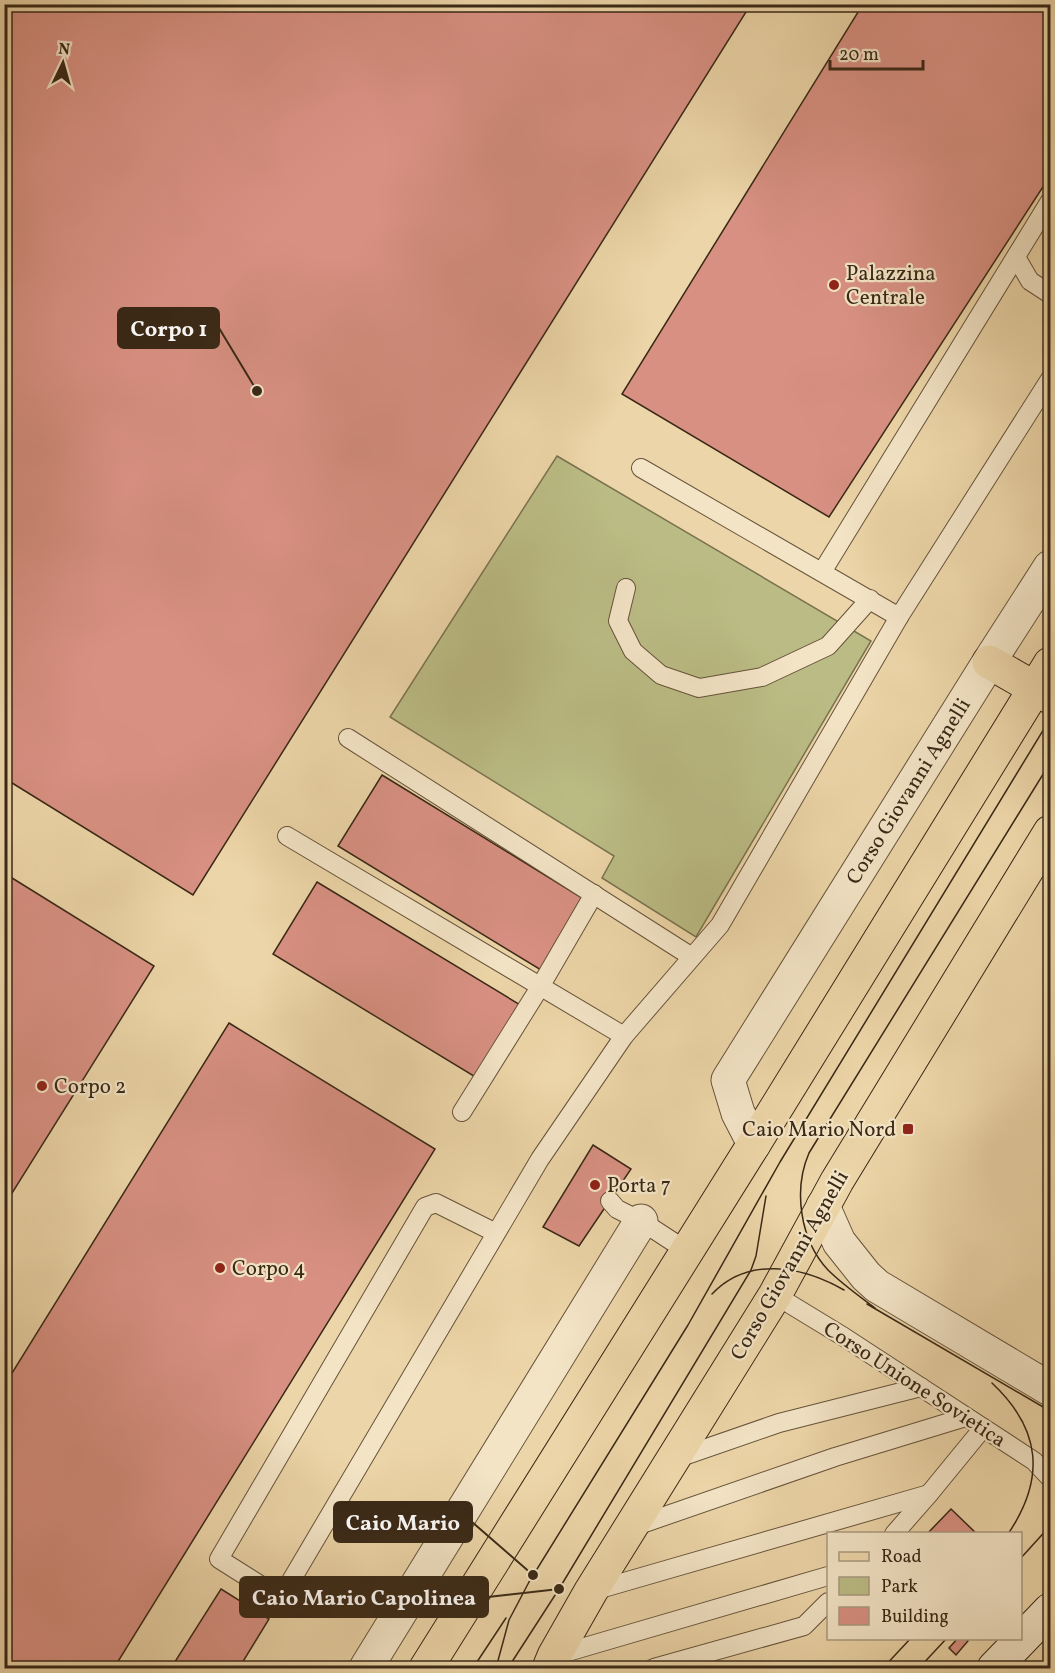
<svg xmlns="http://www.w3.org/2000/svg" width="1055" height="1673" viewBox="0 0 1055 1673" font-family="Vollkorn,serif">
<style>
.green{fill:#bbbc85;stroke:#7a724e;stroke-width:1.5}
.building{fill:#d89082;stroke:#392816;stroke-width:1.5}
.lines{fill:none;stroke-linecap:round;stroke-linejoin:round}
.service-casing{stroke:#66533a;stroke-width:20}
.minor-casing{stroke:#66533a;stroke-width:35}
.secondary-casing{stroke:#392816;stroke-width:35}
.primary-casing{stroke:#392816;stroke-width:35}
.service{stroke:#f3e4c6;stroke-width:18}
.minor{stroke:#f3e4c6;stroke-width:33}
.secondary{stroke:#f3e4c6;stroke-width:33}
.primary{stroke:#ecd5a8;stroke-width:33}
.tram{stroke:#392816;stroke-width:1.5}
.poi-dot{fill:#8f2418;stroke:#f3e4c6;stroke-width:2}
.labels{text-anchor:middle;stroke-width:4.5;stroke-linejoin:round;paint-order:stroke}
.poi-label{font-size:21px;fill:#392816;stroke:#f3e4c6;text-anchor:start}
.street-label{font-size:21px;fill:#392816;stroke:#f3e4c6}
.leader{fill:none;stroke:#392816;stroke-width:2}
.callout-dot{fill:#392816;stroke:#f3e4c6;stroke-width:2}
.callout{fill:#392816;stroke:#392816;stroke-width:2}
.callout-label{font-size:22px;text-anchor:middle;font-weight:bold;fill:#fff}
</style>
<rect width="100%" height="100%" fill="#ecd5a8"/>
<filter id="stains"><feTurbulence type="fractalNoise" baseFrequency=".00333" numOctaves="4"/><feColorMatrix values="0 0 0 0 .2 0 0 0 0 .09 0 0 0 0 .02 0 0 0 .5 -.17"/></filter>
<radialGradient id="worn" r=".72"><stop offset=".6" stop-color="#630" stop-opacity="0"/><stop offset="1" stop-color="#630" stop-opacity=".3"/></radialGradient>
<polygon class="green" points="557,456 871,641 696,937 602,878 614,856 390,717"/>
<g class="building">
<polygon points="4,4 751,4 193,895 4,778"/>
<polygon points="863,4 1050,4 1050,176 829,517 622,394"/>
<polygon points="382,775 584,899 541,970 338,846"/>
<polygon points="4,873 154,966 4,1206"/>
<polygon points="317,882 522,1006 477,1078 273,954"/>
<polygon points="229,1023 435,1149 114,1668 4,1668 4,1386"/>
<polygon points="593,1145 631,1169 579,1246 543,1227"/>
<polygon points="951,1509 977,1534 927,1534"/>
<polygon points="221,1589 269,1619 239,1668 171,1668"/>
<polygon points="958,1638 966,1638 968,1641 956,1655 949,1648"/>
</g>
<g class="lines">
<g class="service-casing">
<g id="service">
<polyline points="1016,257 1030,281 1050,294"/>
<polyline points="641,468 899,617"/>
<polyline points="822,572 1050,201"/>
<polyline points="626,588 618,621 633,651 661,675 699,688 762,677 828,646 870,599"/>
<polyline points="348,738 692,957"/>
<polyline points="287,836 624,1036"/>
<polyline points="462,1112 540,987 594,894"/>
<polyline points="610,1201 617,1209 641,1221 687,1251"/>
<polyline points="496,1233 436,1203 425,1207 219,1559 276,1595 282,1596 540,1159 624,1036 720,925 899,617 1050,379"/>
<polyline points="775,1295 844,1337 1034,1461 1050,1478"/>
<polyline points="675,1459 779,1423 921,1387"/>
<polyline points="633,1527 835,1457 966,1417"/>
<polyline points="894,1534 929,1494 983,1428"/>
<polyline points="593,1591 929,1494"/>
<polyline points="554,1656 828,1576"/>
<polyline points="654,1668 804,1626 828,1602"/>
</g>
</g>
<g class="minor-casing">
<g id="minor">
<polyline points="754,1144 738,1113 728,1080 989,662 1050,567"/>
<polyline points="823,1206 839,1242 866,1276 877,1286 1050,1389"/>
<polyline points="366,1668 641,1221"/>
</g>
</g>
<g class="secondary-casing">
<polyline id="secondary" points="994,1668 1050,1610"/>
</g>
<g class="primary-casing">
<g id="primary">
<polyline points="989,662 1050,697"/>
<polyline points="426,1668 754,1144 1050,664"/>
<polyline points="549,1668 554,1656 591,1591 775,1295 837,1181 1050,832"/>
</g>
</g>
<use href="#service" class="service"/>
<use href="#minor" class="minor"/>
<use href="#secondary" class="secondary"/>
<use href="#primary" class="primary"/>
<g class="tram">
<path d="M712,1294C748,1256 802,1266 844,1290"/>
<polyline points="867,1304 1050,1411"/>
<path d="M875,1308C859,1296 842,1284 828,1270C800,1240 793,1190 809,1153L1050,763"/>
<path d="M992,1383C1041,1429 1046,1478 1008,1534"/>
<polyline points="1020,1559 1050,1526"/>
<polyline points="473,1668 506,1618"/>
<polyline points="496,1668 509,1620 529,1582 688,1325 780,1162 1050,719"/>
<polyline points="508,1668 559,1589 751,1270 756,1256 766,1196"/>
<polyline points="883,1668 911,1638"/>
<polyline points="919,1668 947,1638"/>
</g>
</g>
<g class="poi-dot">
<circle cx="834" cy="285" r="6"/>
<circle cx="42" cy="1086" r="6"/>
<rect x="902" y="1123" width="12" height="12" rx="3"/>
<circle cx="595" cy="1185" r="6"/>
<circle cx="220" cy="1268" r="6"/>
</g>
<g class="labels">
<g class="poi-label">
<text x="846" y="280">Palazzina<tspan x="846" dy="24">Centrale</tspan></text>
<text x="54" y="1093">Corpo 2</text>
<text x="896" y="1136" text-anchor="end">Caio Mario Nord</text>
<text x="607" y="1192">Porta 7</text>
<text x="232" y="1275">Corpo 4</text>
</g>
<g class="street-label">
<text transform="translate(908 791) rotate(-58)" y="7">Corso Giovanni Agnelli</text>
<text transform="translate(789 1265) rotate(-60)" y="7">Corso Giovanni Agnelli</text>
<text transform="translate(915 1384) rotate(33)" y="7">Corso Unione Sovietica</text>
</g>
</g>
<path class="leader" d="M257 391L219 328M533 1575L472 1522M559 1589L488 1597"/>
<g class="callout-dot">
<circle cx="257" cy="391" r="6"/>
<circle cx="533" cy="1575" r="6"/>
<circle cx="559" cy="1589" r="6"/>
</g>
<g class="callout">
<rect x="118" y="308" width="101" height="40" rx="6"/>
<rect x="334" y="1502" width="138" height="40" rx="6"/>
<rect x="240" y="1577" width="248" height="40" rx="6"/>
</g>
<g class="callout-label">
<text x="169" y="336">Corpo 1</text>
<text x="403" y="1530">Caio Mario</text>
<text x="364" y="1605">Caio Mario Capolinea</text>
</g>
<rect width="1055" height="1673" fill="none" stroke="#ecd5a8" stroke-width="24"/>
<rect x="6" y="6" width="1043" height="1661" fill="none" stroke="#392816" stroke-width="3"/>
<rect x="12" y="12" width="1031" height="1649" fill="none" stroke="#392816" stroke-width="1.5"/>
<rect x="827" y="1532" width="195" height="108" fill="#f3e4c6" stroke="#a99980" stroke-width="1.5"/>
<rect x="839" y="1552" width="30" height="9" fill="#ecd5a8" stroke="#a99980" stroke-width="1.5"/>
<text x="881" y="1562" font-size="18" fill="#392816">Road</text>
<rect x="839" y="1577" width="30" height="18" fill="#bbbc85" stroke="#a99980" stroke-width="1.5"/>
<text x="881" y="1592" font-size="18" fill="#392816">Park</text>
<rect x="839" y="1607" width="30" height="18" fill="#d89082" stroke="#a99980" stroke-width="1.5"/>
<text x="881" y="1622" font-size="18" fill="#392816">Building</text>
<g transform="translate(63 63) rotate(5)" stroke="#f3e4c6" stroke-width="4.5" paint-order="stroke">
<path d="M0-4.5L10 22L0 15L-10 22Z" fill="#392816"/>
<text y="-9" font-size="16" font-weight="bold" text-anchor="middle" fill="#392816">N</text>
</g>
<path d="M830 60v9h93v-9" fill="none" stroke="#392816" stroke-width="3"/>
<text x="839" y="60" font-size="18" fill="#392816" stroke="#f3e4c6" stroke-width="4.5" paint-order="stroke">20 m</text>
<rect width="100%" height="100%" filter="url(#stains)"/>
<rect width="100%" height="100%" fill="url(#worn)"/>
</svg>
